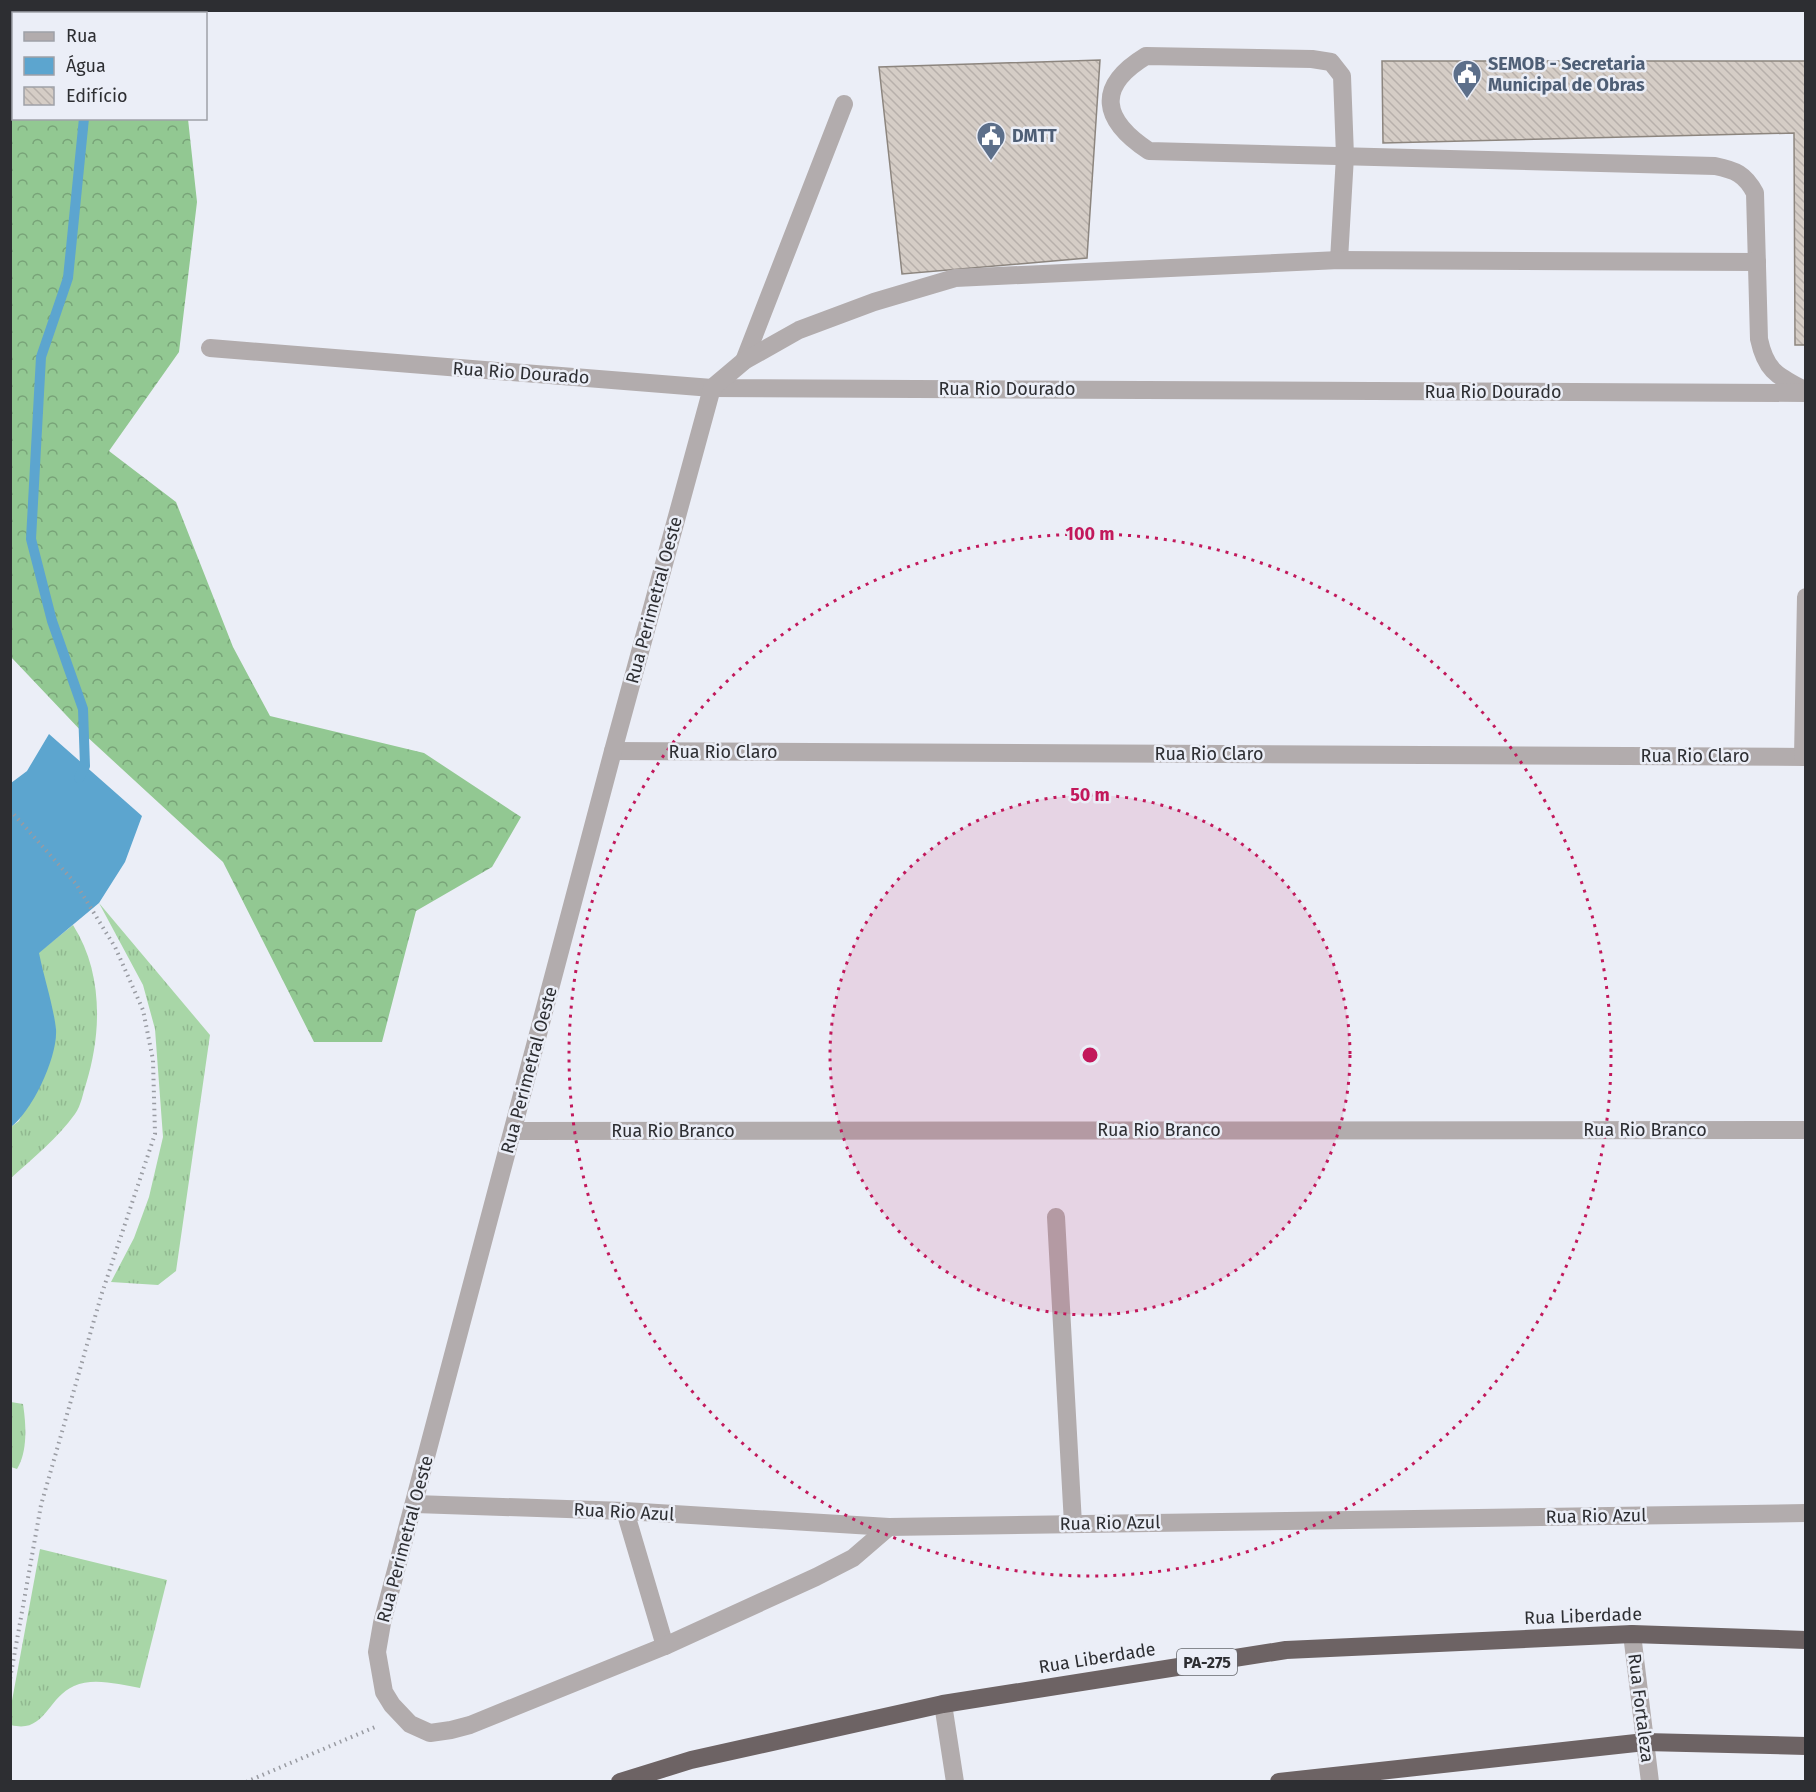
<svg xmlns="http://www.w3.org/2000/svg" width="1816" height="1792" viewBox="0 0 1816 1792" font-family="'Fira Sans',sans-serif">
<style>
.grass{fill:url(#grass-tufts)}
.forest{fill:url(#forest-crowns)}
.water{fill:#5ca5cf}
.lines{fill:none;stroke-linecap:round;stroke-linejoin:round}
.stream{stroke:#5ca5cf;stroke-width:10}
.building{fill:url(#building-back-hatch);stroke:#8c857e;stroke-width:1.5}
.path{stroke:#999ba2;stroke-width:4;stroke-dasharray:1.5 4.5;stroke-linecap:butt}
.minor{stroke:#b2acad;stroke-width:18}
.highway{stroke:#6d6364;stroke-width:18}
.ring{fill:none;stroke:#c2185b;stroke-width:3;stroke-dasharray:3 6}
.labels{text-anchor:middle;stroke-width:5;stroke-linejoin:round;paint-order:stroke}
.shield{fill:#ebeef7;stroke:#66686d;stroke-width:1.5}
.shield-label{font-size:16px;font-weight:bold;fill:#2d2e32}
.service-label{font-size:18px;font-weight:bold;fill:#4e5e75;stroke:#ebeef7;text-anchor:start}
.street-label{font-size:18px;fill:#2d2e32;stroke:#ebeef7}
.centre{fill:#c2185b;stroke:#ebeef7;stroke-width:3}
.ring-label{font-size:18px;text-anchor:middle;font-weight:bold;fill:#c2185b;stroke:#ebeef7;stroke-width:5;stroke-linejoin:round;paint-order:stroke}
</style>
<defs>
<pattern id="grass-tufts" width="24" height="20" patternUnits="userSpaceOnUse" patternTransform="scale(1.5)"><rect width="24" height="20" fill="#a8d6a7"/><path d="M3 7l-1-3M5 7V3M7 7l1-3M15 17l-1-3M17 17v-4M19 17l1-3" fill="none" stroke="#91b890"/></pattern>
<pattern id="forest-crowns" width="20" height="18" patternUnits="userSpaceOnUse" patternTransform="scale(1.5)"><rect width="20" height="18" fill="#92c892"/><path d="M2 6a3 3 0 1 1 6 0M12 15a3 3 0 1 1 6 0" fill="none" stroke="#78a378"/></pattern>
<pattern id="building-back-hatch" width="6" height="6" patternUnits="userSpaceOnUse" patternTransform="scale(1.5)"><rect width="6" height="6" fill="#d5cdc6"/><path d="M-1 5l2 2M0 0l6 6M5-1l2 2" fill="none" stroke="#b7b0ab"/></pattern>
</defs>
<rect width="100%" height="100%" fill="#ebeef7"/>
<g class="grass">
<polygon points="99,903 210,1035 176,1271 158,1285 111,1282 134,1238 149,1197 163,1137 155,1029 143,985"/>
<path d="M73,925C103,972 102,1032 86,1084C83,1093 81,1106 75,1114C58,1138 33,1158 11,1178V1127L19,1121L56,1031L38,953Z"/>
<path d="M11,1402L23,1404C26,1424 28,1451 17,1469L11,1467Z"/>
<path d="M40,1549L167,1580L140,1688C120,1685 94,1677 74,1686C47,1698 45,1734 11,1725V1706Z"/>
</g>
<polygon class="forest" points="11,10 202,11 200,14 14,14 14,118 188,119 197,202 179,352 109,451 176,502 233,647 270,716 424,753 521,817 492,867 416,911 382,1042 314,1042 223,862 84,734 11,657"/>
<path class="water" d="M49,734L142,816L125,862L99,903L39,953C44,978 53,1004 56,1029C58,1057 32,1111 11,1127V783L27,771Z"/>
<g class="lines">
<g class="stream">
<polyline points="107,14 108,10"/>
<polyline points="79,778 85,766 83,709 52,621 31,539 41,357 68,278 84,118"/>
</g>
</g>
<g class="building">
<polygon points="1100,60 1087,258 902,274 879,67"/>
<polygon points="1382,61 1806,61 1806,345 1795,345 1794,133 1383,143"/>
</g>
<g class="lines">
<g class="path">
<polyline points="10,810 76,884 115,947 143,1010 153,1060 155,1134 101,1296 41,1505 10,1679"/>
<polyline points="246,1782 375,1727"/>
</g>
<g class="minor">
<path d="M1339,260L1345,156L1342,76L1331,62L1312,59L1146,56C1095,87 1102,120 1149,151L1715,166C1735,170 1745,174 1755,193L1759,339C1766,372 1778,376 1806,391"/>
<polyline points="210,348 712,388 1806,393"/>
<polyline points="744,361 844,104"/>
<polyline points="613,751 1806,757"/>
<polyline points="1803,757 1806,597"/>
<polyline points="513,1131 1806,1130"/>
<polyline points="1056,1217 1073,1524"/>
<polyline points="415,1504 625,1511 889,1527 1806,1513"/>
<polyline points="625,1511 665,1646"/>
<polyline points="889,1527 853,1558 816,1577 665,1646 470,1725 451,1730 430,1733 410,1724 392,1705 384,1692 377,1652 382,1623 613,751 712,388 744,361 799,330 874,302 955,278 1339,260 1757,262"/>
<polyline points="1632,1634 1650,1782"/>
<polyline points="943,1704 955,1782"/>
</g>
<g class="highway">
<polyline points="620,1782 691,1760 943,1704 1286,1650 1632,1634 1806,1640"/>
<polyline points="1279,1782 1645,1742 1806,1746"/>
</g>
</g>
<circle cx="1090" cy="1055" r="260" fill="#c2185b" fill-opacity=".12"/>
<g class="ring">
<circle cx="1090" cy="1055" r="260"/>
<circle cx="1090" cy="1055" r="521"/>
</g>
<defs>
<g id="civic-pin" transform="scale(1.5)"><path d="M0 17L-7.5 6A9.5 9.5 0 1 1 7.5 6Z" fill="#5c6f8a" stroke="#ebeef7"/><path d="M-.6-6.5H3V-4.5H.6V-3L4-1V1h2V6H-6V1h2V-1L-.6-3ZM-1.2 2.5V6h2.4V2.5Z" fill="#fff"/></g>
</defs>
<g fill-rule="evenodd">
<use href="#civic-pin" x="1467" y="74"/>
<use href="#civic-pin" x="991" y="136"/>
</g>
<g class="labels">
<rect class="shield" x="1177" y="1649" width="60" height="26" rx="4.5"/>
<g class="shield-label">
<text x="1207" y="1668">PA-275</text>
</g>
<g class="service-label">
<text x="1488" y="70">SEMOB - Secretaria<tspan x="1488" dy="21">Municipal de Obras</tspan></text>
<text x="1012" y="142">DMTT</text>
</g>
<g class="street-label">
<text transform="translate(521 373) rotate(4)" y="6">Rua Rio Dourado</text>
<text x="1007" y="395">Rua Rio Dourado</text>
<text x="1493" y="398">Rua Rio Dourado</text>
<text transform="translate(654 600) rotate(-75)" y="6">Rua Perimetral Oeste</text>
<text x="723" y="758">Rua Rio Claro</text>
<text x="1209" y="760">Rua Rio Claro</text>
<text x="1695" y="762">Rua Rio Claro</text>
<text transform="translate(529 1070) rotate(-75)" y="6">Rua Perimetral Oeste</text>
<text x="1159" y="1136">Rua Rio Branco</text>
<text x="1645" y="1136">Rua Rio Branco</text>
<text x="673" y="1137">Rua Rio Branco</text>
<text transform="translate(624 1512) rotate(3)" y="6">Rua Rio Azul</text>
<text transform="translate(1596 1516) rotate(-1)" y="6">Rua Rio Azul</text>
<text transform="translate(1110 1523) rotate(-1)" y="6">Rua Rio Azul</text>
<text transform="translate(405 1539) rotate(-75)" y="6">Rua Perimetral Oeste</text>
<text transform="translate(1583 1616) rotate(-2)" y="6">Rua Liberdade</text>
<text transform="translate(1097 1658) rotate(-9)" y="6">Rua Liberdade</text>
<text transform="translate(1641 1708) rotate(83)" y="6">Rua Fortaleza</text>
</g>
</g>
<circle cx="1090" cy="1055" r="9" class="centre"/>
<g class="ring-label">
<text x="1090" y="540">100 m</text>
<text x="1090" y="801">50 m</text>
</g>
<rect width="1816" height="1792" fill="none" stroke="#2d2e32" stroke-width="24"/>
<rect x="12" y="12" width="195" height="108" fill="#ebeef7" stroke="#9fa1a8" stroke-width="1.5"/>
<rect x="24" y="32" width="30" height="9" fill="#b2acad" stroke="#9fa1a8" stroke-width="1.5"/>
<text x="66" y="42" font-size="18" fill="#2d2e32">Rua</text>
<rect x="24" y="57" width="30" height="18" fill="#5ca5cf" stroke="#9fa1a8" stroke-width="1.5"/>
<text x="66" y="72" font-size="18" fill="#2d2e32">Água</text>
<rect x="24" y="87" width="30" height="18" fill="url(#building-back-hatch)" stroke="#9fa1a8" stroke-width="1.5"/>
<text x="66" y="102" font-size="18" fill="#2d2e32">Edifício</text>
</svg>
